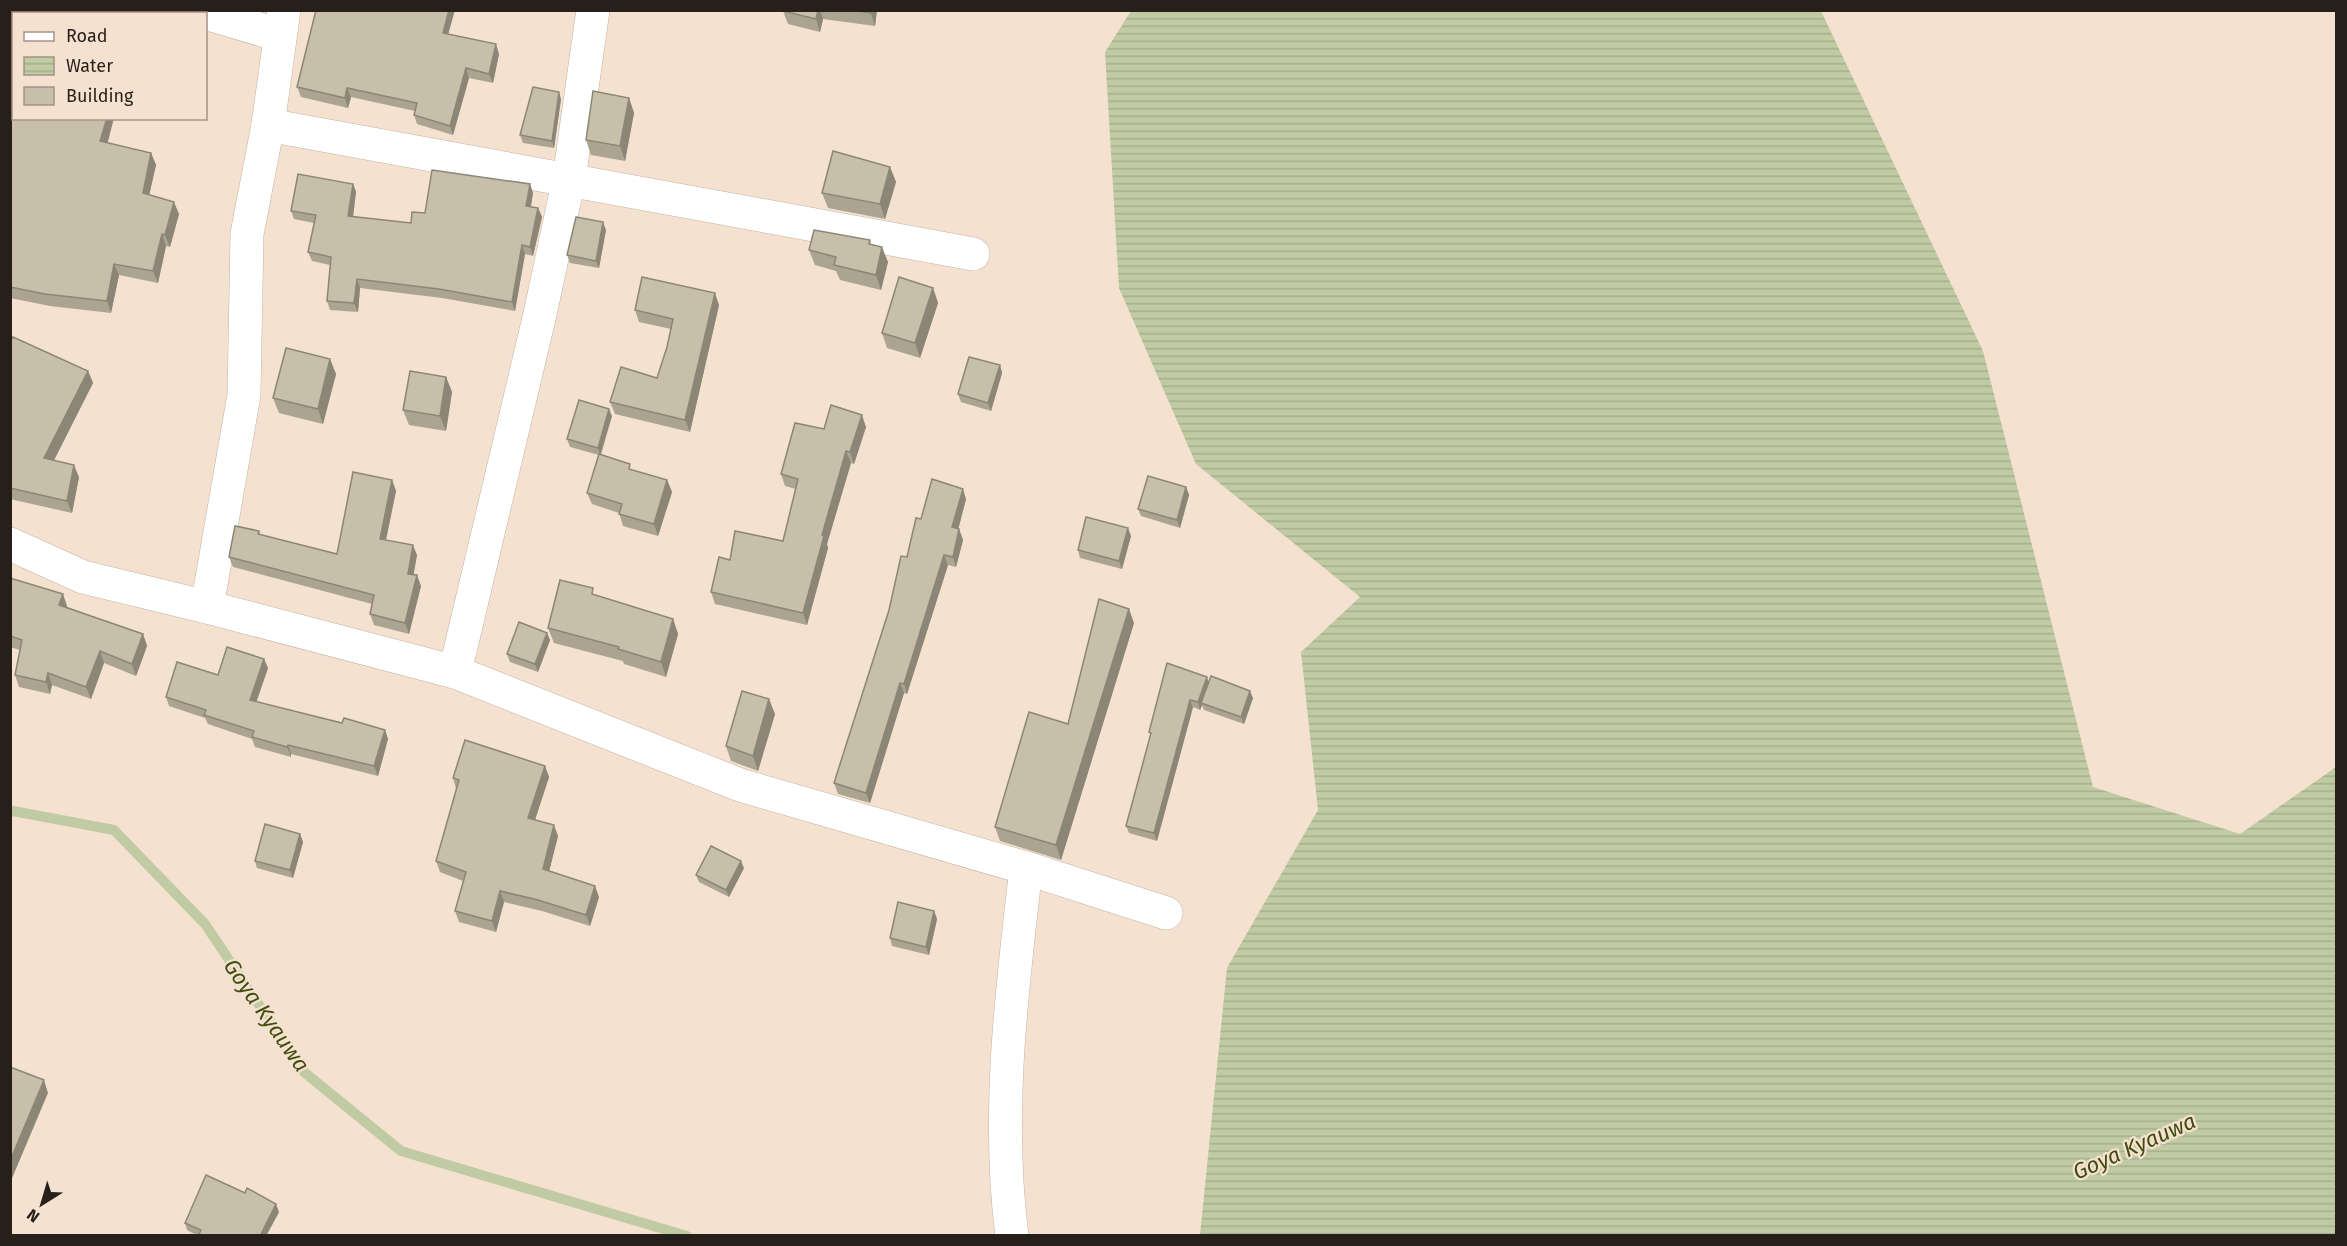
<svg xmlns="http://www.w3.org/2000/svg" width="2347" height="1246" viewBox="0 0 2347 1246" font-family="'Fira Sans',sans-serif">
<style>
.water{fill:url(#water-rules)}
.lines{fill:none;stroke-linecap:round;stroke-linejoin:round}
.stream{stroke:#c0cba4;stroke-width:10}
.minor-casing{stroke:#c6b3a3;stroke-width:34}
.minor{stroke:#fff;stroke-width:33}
.wall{fill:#aba491}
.shaded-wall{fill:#8b8676}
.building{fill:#c7bfa9;stroke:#8b8676;stroke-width:1.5}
.labels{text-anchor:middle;stroke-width:4.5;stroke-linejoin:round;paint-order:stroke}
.water-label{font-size:22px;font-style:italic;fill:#414c0f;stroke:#f5e1d0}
</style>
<defs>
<pattern id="water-rules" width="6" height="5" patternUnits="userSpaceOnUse" patternTransform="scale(1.5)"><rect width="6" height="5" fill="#c0cba4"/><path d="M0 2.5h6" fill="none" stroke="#a5ae8d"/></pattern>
</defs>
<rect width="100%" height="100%" fill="#f5e1d0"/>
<polygon class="water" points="1131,11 1821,11 1983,351 2093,787 2240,834 2336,767 2336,1235 1200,1235 1227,968 1318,810 1301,652 1360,597 1196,464 1119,288 1105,52"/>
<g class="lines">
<polyline class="stream" points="10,812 13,811 114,830 205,924 304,1072 401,1151 687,1236"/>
<g class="minor-casing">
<g id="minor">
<polyline points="195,10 279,35"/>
<polyline points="268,125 973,254"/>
<polyline points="10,544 83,577 207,607 455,672 740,785 1026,868 1166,913"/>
<polyline points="207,607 244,395 247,234 268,125 284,10"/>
<polyline points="455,672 540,314 569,179 593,10"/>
<path d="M1012,1236C996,1113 1012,990 1026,868"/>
</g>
</g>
<use href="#minor" class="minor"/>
</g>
<g class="wall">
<polygon points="877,10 875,26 823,19 820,32 788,24 783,11"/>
<polygon points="448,34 499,54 493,83 469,78 453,135 417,124 414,115 415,111 351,97 348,108 301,97 297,87"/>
<polygon points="629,98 634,113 625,161 591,155 586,140"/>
<polygon points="561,99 554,148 523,143 520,135"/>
<polygon points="10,112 107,143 151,153 156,165 149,195 179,214 170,247 166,246 158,283 119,275 111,313 50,306 10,298"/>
<polygon points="890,167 896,182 885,219 828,208 822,193"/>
<polygon points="353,184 356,192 353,217 411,223 425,213 530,184 533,193 531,207 538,208 542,217 533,256 525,254 515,311 442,298 360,288 358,312 330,310 327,301 330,265 312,261 308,252 314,223 294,219 291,211"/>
<polygon points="606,230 599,268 570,263 567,255"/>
<polygon points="870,240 871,244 888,262 881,290 840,280 836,271 815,265 809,250"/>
<polygon points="933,288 938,303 920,358 887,348 882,333"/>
<polygon points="719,305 690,432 615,414 610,402 657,378 667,347 671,329 639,322 635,310"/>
<polygon points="10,342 88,371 93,383 54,460 79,477 72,513 10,499"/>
<polygon points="330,359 336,374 323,424 279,413 273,398"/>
<polygon points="1000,365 1002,373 991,411 961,402 958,394"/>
<polygon points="446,377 452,392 446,431 409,425 403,410"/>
<polygon points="612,416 601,455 632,470 667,480 672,492 658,536 623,526 619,513 592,504 587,493 599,455 570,447 567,439"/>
<polygon points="866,427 854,464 851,463 827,544 828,548 807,625 715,604 711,592 730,560 783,541 796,489 785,486 781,474 824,429"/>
<polygon points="392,480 396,491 386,540 417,555 413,575 421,586 409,634 374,625 370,614 372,604 233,567 229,557 259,531 260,534 337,554"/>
<polygon points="1186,487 1189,495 1180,528 1141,516 1138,509"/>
<polygon points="966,499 958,529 959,529 963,540 956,567 948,565 907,694 904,693 870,803 838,794 834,783 907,557 921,519"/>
<polygon points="1131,536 1122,569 1080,558 1078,550"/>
<polygon points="10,578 67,606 67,607 143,634 147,646 136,676 104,663 91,699 52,685 50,694 19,687 15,675 20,650 10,647"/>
<polygon points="596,595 673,619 678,634 666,677 624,664 623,661 554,643 548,628"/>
<polygon points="1134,623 1061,860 1000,841 995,827 1068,724"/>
<polygon points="547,633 550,640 538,672 510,662 507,654"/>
<polygon points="264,659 268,668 256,702 342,723 385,730 388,739 378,776 291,754 291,757 255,747 252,739 208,724 205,718 169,706 166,697 218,675"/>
<polygon points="1209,682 1253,698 1244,724 1204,710 1202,705 1200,710 1193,707 1157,841 1129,833 1126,826 1151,736 1149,732"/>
<polygon points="775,714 758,771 731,761 726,746"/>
<polygon points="545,766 549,777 535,820 558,836 549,871 599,897 590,926 542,911 504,902 496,932 459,922 455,911 463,881 440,872 436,861 456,789 453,778"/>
<polygon points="300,834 303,842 293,878 257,868 255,861"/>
<polygon points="744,868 729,897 699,882 696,875"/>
<polygon points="934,911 937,919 929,955 892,946 890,938"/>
<polygon points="279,1212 266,1236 198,1236 187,1230 185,1223"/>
</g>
<g class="shaded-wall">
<polygon points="449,10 455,10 446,42 443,33"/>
<polygon points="818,10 820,10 823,19 820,32 816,19"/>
<polygon points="871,10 877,10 875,26 871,13"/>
<polygon points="496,44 499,54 493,83 489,74"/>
<polygon points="466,68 469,78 453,135 450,126"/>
<polygon points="347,88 351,97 348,108 345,98"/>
<polygon points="559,92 561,99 554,148 552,141"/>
<polygon points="629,98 634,113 625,161 620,146"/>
<polygon points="107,118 114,118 105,153 100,141"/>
<polygon points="151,153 156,165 147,205 143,193"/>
<polygon points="890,167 896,182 885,219 880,204"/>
<polygon points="353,184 356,192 352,225 348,216"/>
<polygon points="530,184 533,193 529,215 526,206"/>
<polygon points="174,202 179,214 170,247 165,235"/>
<polygon points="538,208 542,217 533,256 530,247"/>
<polygon points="603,222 606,230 599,268 596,261"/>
<polygon points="162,234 166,246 158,283 153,271"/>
<polygon points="522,245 525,254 515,311 512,302"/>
<polygon points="882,247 888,262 881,290 876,275"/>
<polygon points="114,264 119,275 111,313 107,301"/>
<polygon points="357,279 360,288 358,312 354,303"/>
<polygon points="933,288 938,303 920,358 915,343"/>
<polygon points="715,293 719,305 690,432 685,420"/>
<polygon points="330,359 336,374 323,424 318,409"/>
<polygon points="1000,365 1002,373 991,411 988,403"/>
<polygon points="88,371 93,383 49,470 44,458"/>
<polygon points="446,377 452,392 446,431 440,416"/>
<polygon points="609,409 612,416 600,455 598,448"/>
<polygon points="862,415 866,427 854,464 850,452"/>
<polygon points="846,451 851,463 827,544 828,548 807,625 803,613 822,535"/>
<polygon points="74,465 79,477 72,513 67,501"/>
<polygon points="392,480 396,491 384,549 380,539"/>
<polygon points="667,480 672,492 658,536 654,524"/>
<polygon points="1186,487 1189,495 1180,528 1177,520"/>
<polygon points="963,489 966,499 956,538 952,527"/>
<polygon points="1128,528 1131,536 1122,569 1119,561"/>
<polygon points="959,529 963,540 956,567 953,557"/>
<polygon points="413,545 417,555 412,584 408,574"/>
<polygon points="944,555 948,565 907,694 904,684"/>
<polygon points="417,575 421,586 409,634 405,623"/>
<polygon points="63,594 67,606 64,617 59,605"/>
<polygon points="1129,609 1134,623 1061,860 1056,845"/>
<polygon points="673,619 678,634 666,677 661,662"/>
<polygon points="547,633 550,640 538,672 535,664"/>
<polygon points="143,634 147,646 136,676 132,664"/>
<polygon points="100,651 104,663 91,699 86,687"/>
<polygon points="264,659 268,668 254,709 250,700"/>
<polygon points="48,673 52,685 50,694 46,682"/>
<polygon points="1207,677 1209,684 1201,703 1202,705 1200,710 1198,702"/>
<polygon points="900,683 904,693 870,803 866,793"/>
<polygon points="1250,691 1253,698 1244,724 1241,717"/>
<polygon points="769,699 775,714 758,771 753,756"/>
<polygon points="1190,700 1193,707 1157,841 1154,833"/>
<polygon points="385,730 388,739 378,776 374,766"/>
<polygon points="288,745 291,754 291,757 287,747"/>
<polygon points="545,766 549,777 532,829 528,818"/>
<polygon points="554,825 558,836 547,880 543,869"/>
<polygon points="300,834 303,842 293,878 290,870"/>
<polygon points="741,861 744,868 729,897 726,890"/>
<polygon points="595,886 599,897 590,926 586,915"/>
<polygon points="500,891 504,902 496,932 492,921"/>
<polygon points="934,911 937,919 929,955 926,947"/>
<polygon points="44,1080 48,1093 10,1183 10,1161"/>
<polygon points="276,1204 279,1212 266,1236 260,1236"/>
</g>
<g class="building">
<polygon points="55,10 94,10 93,14 54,14"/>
<polygon points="316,10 449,10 443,33 496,44 489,74 466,68 450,126 414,115 417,103 347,88 345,98 297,87"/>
<polygon points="783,10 818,10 816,19 783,11"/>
<polygon points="853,10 871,10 871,13"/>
<polygon points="533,87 559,92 552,141 520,135"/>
<polygon points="593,91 629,98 620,146 586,140"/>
<polygon points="10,112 14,112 14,118 107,118 100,141 151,153 143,193 174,202 165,235 162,234 153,271 114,264 107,301 45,294 10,287"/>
<polygon points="833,151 890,167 880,204 822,193"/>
<polygon points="432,170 530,184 526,206 538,208 530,247 522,245 512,302 439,289 357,279 354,303 327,301 331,257 308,252 316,215 291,211 298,174 353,184 348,216 411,223 412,212 425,213"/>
<polygon points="576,217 603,222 596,261 567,255"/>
<polygon points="814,230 870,240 869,244 882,247 876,275 834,265 836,257 809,250"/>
<polygon points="642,277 715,293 685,420 610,402 621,367 657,378 667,347 673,319 635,310"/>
<polygon points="899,277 933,288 915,343 882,333"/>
<polygon points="13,337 88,371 44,458 74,465 67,501 10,488 10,342"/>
<polygon points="286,348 330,359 318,409 273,398"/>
<polygon points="969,357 1000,365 988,403 958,394"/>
<polygon points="410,371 446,377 440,416 403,410"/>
<polygon points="579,400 609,409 598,448 567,439"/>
<polygon points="831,405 862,415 850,452 846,451 822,535 824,536 803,613 711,592 719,557 730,560 735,531 783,541 798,479 781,474 795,423 824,429"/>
<polygon points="599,454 630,464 629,469 667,480 654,524 619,514 622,504 587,493"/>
<polygon points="353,472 392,480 380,539 413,545 408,574 417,575 405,623 370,614 374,595 229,557 235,526 259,531 258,534 337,554"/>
<polygon points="1148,476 1186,487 1177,520 1138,509"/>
<polygon points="932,479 963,489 952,527 959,529 953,557 944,555 904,684 900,683 866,793 834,783 889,610 901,556 907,557 916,518 921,519"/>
<polygon points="1086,517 1128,528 1119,561 1078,550"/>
<polygon points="10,578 63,594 59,605 143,634 132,664 100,651 86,687 48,673 46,682 15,675 22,640 10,636"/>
<polygon points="560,580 593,588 592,594 673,619 661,662 618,649 619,647 548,628"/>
<polygon points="1099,599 1129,609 1056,845 995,827 1029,712 1068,724"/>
<polygon points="519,622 547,633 535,664 507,654"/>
<polygon points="227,647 264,659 250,700 342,723 344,718 385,730 374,766 288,745 287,747 252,737 254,731 204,715 206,710 166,697 177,662 218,675"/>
<polygon points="1167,663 1207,677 1198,702 1190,700 1154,833 1126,826 1151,733 1149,732"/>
<polygon points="1211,676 1250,691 1241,717 1201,703"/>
<polygon points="742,691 769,699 753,756 726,746"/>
<polygon points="465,740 545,766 528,818 554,825 543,869 595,886 586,915 538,900 500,891 492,921 455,911 466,872 436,861 459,780 453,778"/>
<polygon points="265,824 300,834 290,870 255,861"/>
<polygon points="711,846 741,861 726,890 696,875"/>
<polygon points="898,902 934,911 926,947 890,938"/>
<polygon points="10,1067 44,1080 10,1161"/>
<polygon points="206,1175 245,1193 247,1188 276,1204 260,1236 198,1236 201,1230 185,1223"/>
</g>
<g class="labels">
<g class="water-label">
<text transform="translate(267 1015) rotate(55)" y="8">Goya Kyauwa</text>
<text transform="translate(2134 1146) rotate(-24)" y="8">Goya Kyauwa</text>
</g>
</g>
<rect width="2347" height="1246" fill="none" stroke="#271f19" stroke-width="24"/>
<rect x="12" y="12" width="195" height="108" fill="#f5e1d0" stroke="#a39387" stroke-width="1.5"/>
<rect x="24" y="32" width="30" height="9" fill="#ffffff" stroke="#a39387" stroke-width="1.5"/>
<text x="66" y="42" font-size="18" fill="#271f19">Road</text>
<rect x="24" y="57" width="30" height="18" fill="url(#water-rules)" stroke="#a39387" stroke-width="1.5"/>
<text x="66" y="72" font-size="18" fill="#271f19">Water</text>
<rect x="24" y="87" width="30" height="18" fill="#c7bfa9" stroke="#a39387" stroke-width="1.5"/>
<text x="66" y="102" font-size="18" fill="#271f19">Building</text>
<g transform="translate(42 1204) rotate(217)" stroke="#f5e1d0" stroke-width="4.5" paint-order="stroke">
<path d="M0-4.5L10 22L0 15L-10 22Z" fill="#271f19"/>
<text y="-9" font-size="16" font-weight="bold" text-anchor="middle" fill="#271f19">N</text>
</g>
</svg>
